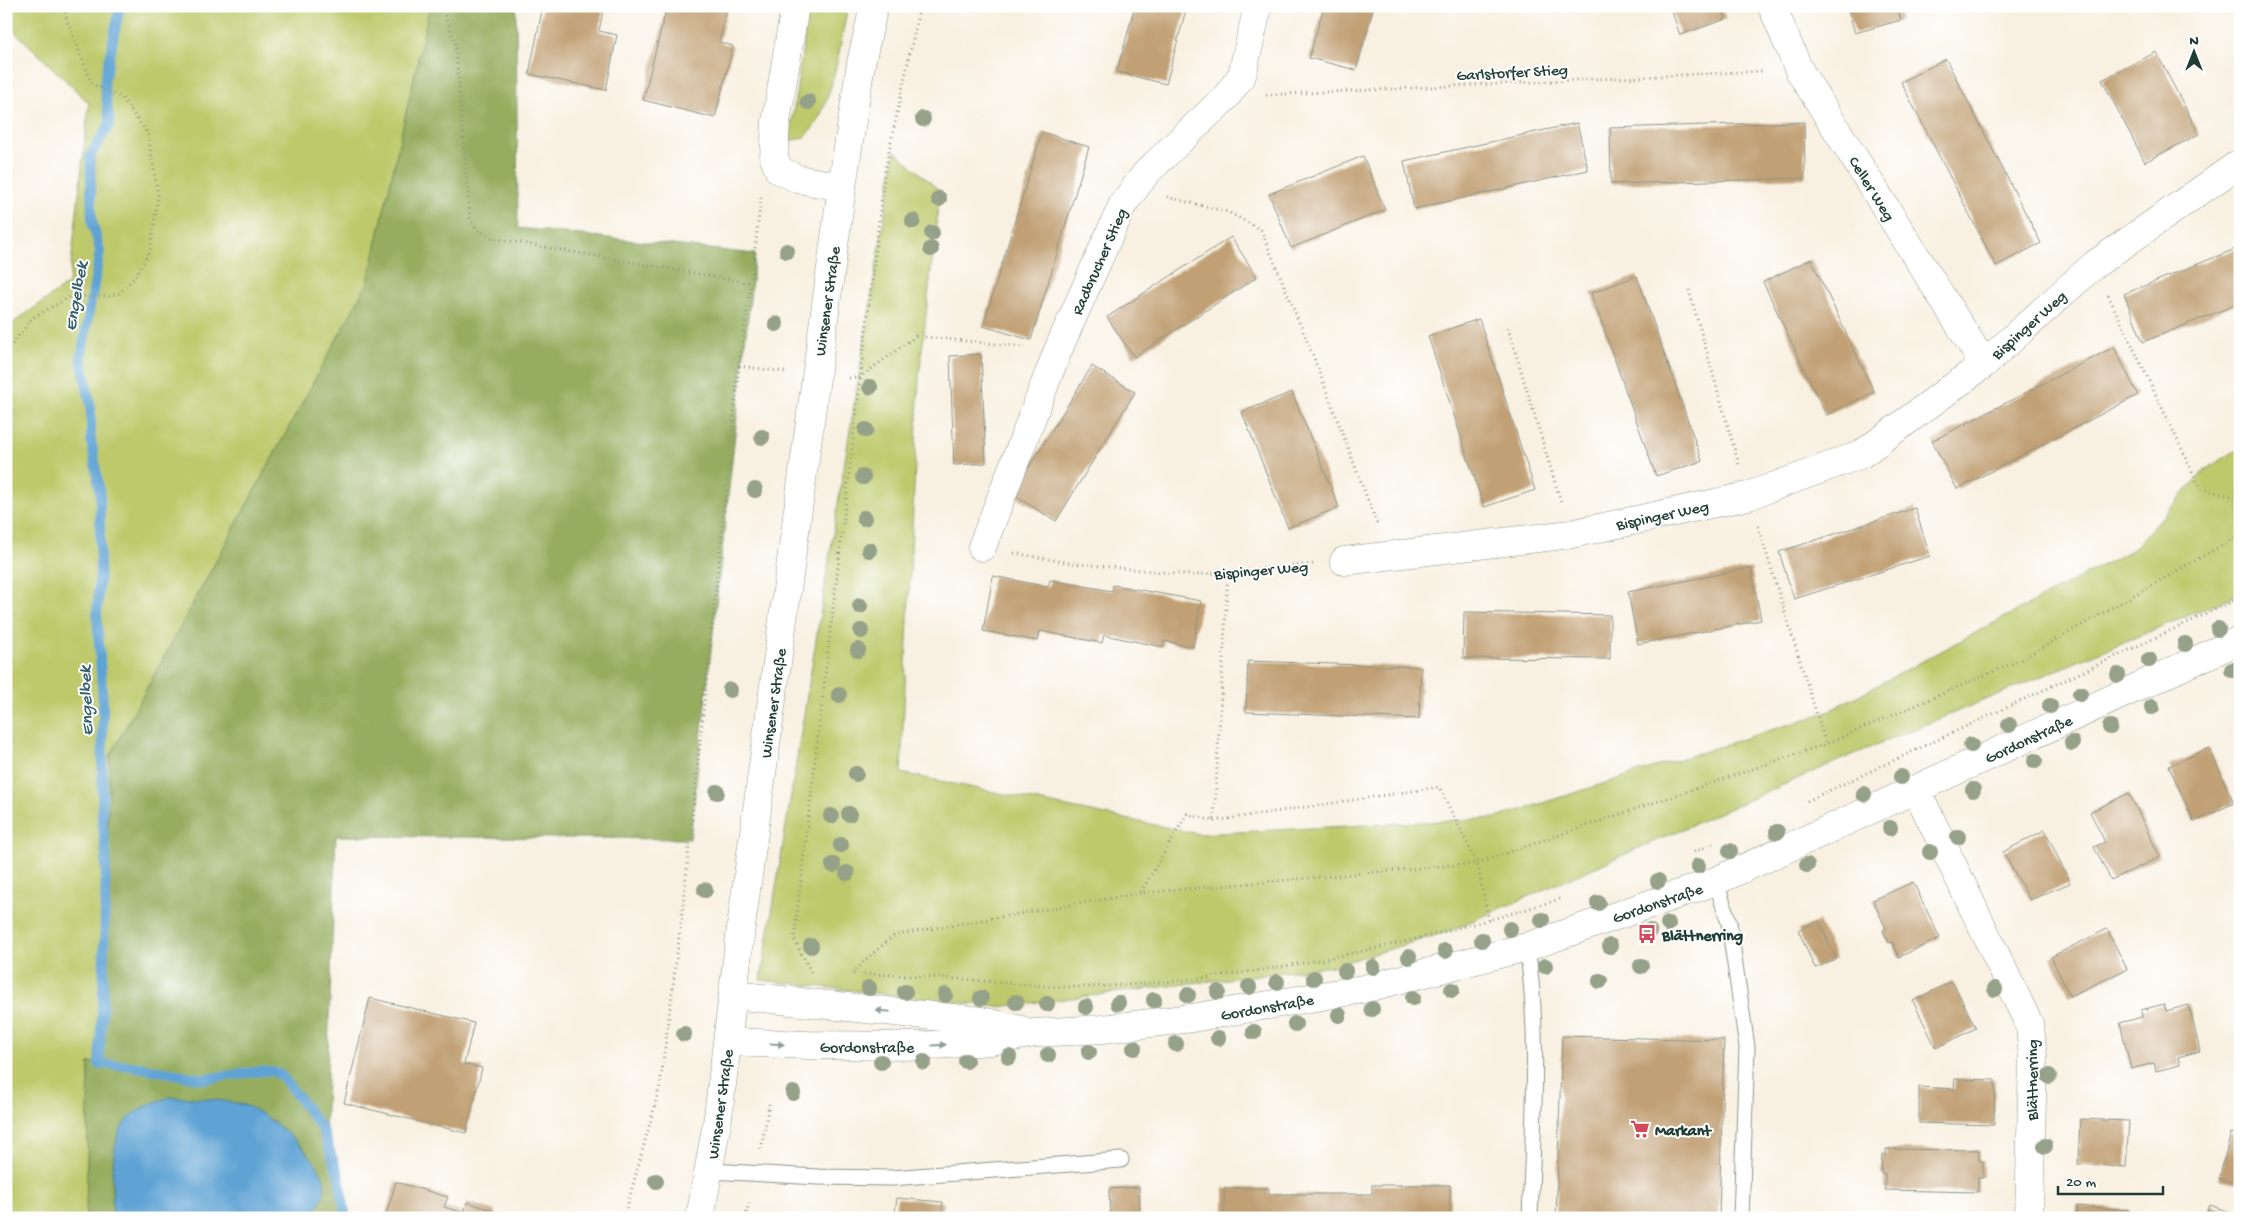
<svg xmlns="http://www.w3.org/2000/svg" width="2246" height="1224" viewBox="0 0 2246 1224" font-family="'Gochi Hand',sans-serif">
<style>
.green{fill:#bdc96b;stroke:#6e8350}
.forest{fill:#96ad5f;stroke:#5a754a}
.water{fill:#5fa3d4;stroke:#3f7084}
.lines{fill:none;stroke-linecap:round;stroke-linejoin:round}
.stream{stroke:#5fa3d4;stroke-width:10}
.building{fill:#c1a075}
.lane-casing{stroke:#8c968a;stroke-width:17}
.street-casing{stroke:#8c968a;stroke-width:29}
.secondary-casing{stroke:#8c968a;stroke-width:29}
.path{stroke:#8c968a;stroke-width:3;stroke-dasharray:1 4;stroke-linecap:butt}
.lane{stroke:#fff;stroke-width:15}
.street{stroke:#fff;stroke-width:28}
.secondary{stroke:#fff;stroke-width:28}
.tree{fill:#96a189}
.oneway{fill:#8f9e9a}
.labels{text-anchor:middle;stroke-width:4;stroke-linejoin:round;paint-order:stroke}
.street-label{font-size:16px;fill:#1f3d34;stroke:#fff}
.poi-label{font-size:16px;font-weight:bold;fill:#1f3d34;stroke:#fff;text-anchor:start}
.water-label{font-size:18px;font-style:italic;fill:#35616c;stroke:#fff}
</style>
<rect width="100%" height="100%" fill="#fff"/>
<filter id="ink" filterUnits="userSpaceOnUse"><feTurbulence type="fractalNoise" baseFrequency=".02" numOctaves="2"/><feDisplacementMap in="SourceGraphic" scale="10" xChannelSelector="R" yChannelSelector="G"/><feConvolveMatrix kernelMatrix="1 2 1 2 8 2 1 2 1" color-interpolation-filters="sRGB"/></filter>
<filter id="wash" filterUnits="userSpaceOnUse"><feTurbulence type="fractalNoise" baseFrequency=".0096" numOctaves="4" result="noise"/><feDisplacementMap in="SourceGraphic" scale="20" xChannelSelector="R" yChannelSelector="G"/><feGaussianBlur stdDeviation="1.12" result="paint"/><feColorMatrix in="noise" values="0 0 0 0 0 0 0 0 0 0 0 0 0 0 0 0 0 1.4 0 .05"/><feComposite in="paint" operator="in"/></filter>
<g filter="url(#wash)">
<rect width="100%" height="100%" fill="#f8f0e0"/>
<g class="green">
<polygon points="6,6 430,6 368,282 110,756 99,1064 89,1063 86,1218 6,1218 6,328 69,283 89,103 6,23"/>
<path d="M809,6H848C841,38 831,119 804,137C800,139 793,140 789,141Z"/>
<polygon points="895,151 940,191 919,377 901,773 1199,834 1496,818 1827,712 2133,549 2205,470 2240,448 2240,594 1845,758 1447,932 1333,966 998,1007 761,980"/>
</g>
<path class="forest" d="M430,6H516L518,228L755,254L690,839L336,836L325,1135L339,1176L346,1218H311L323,1195L304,1148L272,1122L246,1106L127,1121C109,1148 112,1186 113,1218H86L89,1063H99L103,997L110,756L368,282Z"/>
<path class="water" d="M171,1097C196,1098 220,1099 244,1105C267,1112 325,1160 325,1186C325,1197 316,1209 311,1218H113C112,1197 111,1152 119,1133C128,1112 151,1102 171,1097Z"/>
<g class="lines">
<polyline class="stream" points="117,6 119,11 104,84 110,124 90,156 92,221 100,251 81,358 91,407 91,439 100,493 100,568 97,615 103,704 102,822 106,854 103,996 99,1064 132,1066 203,1079 262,1071 272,1071 282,1076 322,1129 339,1176 346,1218"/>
</g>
<g id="blocks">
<g class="building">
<polygon points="543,6 604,6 599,31 617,35 606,90 529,74"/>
<polygon points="667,6 728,6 719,42 733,46 715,118 643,100"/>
<polygon points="1135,6 1187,6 1166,84 1117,72"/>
<polygon points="1324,6 1374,6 1356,70 1309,58"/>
<polygon points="1670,6 1721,6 1726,19 1680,35"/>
<polygon points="1847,6 1897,6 1901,20 1855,33"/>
<polygon points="2156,52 2199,134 2145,162 2102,80"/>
<polygon points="1946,59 2041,243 1996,266 1901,82"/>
<polygon points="1804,122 1805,178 1611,184 1610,128"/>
<polygon points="1577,123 1588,170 1414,209 1404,161"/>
<polygon points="1042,132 1089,147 1031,340 983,326"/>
<polygon points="1363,156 1385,210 1291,248 1269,194"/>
<polygon points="1231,237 1257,277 1134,357 1107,317"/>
<polygon points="2240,247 2240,303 2143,342 2124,294"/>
<polygon points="1811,259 1874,392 1826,415 1763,282"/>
<polygon points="1637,276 1702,461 1656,476 1591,293"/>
<polygon points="1479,319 1535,490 1484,507 1428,336"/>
<polygon points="2114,347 2138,395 1957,489 1932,441"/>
<polygon points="981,354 986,463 954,465 950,356"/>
<polygon points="1092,366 1135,392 1056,521 1012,494"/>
<polygon points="1292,392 1339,507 1288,528 1242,412"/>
<polygon points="1915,508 1930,556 1794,599 1779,552"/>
<polygon points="1751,568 1761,620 1638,644 1628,592"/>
<polygon points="993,576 1048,587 1050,580 1112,591 1113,585 1201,601 1193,647 1164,641 1163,647 1104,635 1102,643 1040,631 1038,641 983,631"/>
<polygon points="1464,612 1610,615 1610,659 1463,658"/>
<polygon points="1248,661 1421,667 1419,719 1246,712"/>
<polygon points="2209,748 2234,803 2194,822 2169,766"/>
<polygon points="2129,793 2160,857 2111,880 2094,847 2105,842 2090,812"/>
<polygon points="2045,830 2070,883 2030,900 2003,852"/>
<polygon points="1913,882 1940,938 1899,957 1892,942 1889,943 1883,931 1886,929 1873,900"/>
<polygon points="1819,921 1836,959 1815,968 1798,930"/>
<polygon points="2107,929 2127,969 2070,996 2051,957"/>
<polygon points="1952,981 1976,1028 1936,1048 1913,1001"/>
<polygon points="370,998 474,1023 464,1064 482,1068 466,1133 344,1103"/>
<polygon points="2164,1004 2166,1011 2189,1005 2200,1051 2178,1057 2180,1065 2156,1071 2154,1063 2131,1069 2120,1023 2142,1017 2141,1010"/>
<polygon points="1562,1036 1724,1040 1719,1218 1556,1218"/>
<polygon points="1955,1079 1995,1080 1994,1125 1919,1123 1919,1087 1954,1089"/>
<polygon points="2080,1119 2129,1121 2126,1167 2078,1164"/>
<polygon points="2231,1133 2240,1135 2240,1184 2219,1179"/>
<polygon points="1886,1149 1979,1150 1979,1161 1983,1161 1983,1178 1978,1178 1978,1192 1885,1190 1885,1174 1881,1174 1882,1155 1886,1155"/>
<polygon points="396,1182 448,1197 444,1207 464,1213 467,1202 495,1211 493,1218 385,1218"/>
<polygon points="1372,1185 1450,1185 1450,1218 1224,1218 1224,1188 1269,1188 1269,1194 1372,1194"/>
<polygon points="1139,1187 1140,1218 1110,1218 1109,1189"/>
<polygon points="897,1198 943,1202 941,1218 894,1218"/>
<polygon points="2210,1205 2240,1216 2240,1218 2205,1218"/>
<polygon points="2077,1206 2129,1210 2128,1218 2076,1218"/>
</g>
</g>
</g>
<g filter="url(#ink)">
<use href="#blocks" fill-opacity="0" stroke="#8c968a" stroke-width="1"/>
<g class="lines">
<g class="lane-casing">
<g id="lane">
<polyline points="1716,881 1729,923 1747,1047 1741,1218"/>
<path d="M1527,947C1540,1035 1533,1129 1530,1218"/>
<polyline points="710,1171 818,1177 892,1178 1121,1160"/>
</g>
</g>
<g class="street-casing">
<g id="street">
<polyline points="795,6 776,122 774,158 779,170 798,179 842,187"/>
<polyline points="1772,6 1799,70 1984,364"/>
<polyline points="982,547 1058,350 1123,204 1147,172 1226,97 1242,75 1258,6"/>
<polyline points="1344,561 1571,534 1748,496 1862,454 1984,364 2094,265 2240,163"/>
<polyline points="1916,789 2030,1026 2033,1057 2029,1218"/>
<polyline points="733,995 981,1021 1021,1030"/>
<polyline points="728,1042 808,1045 920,1046 991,1041 1035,1033 1103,1029 1192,1018 1363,989 1527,947 1716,881 2240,640"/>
</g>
</g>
<g class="secondary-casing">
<polyline id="secondary" points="700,1218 718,1117 741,927 842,187 861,63 874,6"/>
</g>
<g class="path">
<polyline points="441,6 455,42 470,219 476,228 492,238 751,283"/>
<polyline points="1266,95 1764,71"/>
<polyline points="1167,197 1228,212 1261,230 1312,353 1377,524"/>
<polyline points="1689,290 1739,465"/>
<polyline points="2108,295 2201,489 2240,498"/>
<polyline points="1508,328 1561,502"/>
<polyline points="6,352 32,318 70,297 109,296 120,293 135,277 150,251 158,195 148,134 122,98 92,84 67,21 64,6"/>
<polyline points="739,366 785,372"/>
<polyline points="849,378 859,378 916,336 1025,347"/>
<polyline points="1758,526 1826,744"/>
<polyline points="1014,553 1070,563 1192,575 1314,564"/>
<polyline points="1807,801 2240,598"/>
<polyline points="1214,821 1439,787 1477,863 1489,921"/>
<polyline points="1694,852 1713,844"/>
<polyline points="1141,892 1187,814 1214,821 1228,573"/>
<polyline points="811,972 794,939 885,170 920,6"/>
<polyline points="853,974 866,959 895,935 1140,893 1477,863 1826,744 2020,660 2240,535"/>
<path d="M864,974C901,975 937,977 973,980C1007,983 1041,987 1075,987C1237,984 1408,946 1563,898"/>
<polyline points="761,1149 769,1104"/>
<polyline points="624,1218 660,1086 682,915 739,366 751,283 761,197"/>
<polyline points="745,1218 750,1199"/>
</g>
<use href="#lane" class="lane"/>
<use href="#street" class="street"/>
<use href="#secondary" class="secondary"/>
</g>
<g class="tree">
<circle cx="808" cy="102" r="8"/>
<circle cx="923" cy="119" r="8"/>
<circle cx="939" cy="199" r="8"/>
<circle cx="913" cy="221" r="8"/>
<circle cx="932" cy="233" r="8"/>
<circle cx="931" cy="249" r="8"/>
<circle cx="787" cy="251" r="8"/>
<circle cx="776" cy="324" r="8"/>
<circle cx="870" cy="387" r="8"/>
<circle cx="866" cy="430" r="8"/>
<circle cx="762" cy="437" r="8"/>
<circle cx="863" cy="477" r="8"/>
<circle cx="755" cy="490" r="8"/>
<circle cx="864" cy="518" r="8"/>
<circle cx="869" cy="550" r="8"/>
<circle cx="860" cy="606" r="8"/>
<circle cx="2218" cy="629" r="8"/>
<circle cx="861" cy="631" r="8"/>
<circle cx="2185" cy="644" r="8"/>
<circle cx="858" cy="650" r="8"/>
<circle cx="2149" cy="660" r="8"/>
<circle cx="2232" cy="670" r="8"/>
<circle cx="2118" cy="675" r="8"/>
<circle cx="730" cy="690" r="8"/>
<circle cx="2080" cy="694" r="8"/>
<circle cx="839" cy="695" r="8"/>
<circle cx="2050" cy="706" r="8"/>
<circle cx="2152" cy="707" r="8"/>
<circle cx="2009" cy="725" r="8"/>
<circle cx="2110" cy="727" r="8"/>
<circle cx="2072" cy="743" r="8"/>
<circle cx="1971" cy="745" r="8"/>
<circle cx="2035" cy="761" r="8"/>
<circle cx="856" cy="774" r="8"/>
<circle cx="1901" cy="777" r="8"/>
<circle cx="1973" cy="790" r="8"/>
<circle cx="717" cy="792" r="8"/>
<circle cx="1864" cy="794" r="8"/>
<circle cx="849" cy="814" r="8"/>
<circle cx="831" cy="816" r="8"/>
<circle cx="1890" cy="828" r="8"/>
<circle cx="1777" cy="832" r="8"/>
<circle cx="1958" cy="837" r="8"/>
<circle cx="841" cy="845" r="8"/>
<circle cx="1730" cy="851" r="8"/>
<circle cx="1930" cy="852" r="8"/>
<circle cx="833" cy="865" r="8"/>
<circle cx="1807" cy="865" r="8"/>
<circle cx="1698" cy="866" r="8"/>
<circle cx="847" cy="873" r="8"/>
<circle cx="1658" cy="881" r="8"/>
<circle cx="705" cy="890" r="8"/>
<circle cx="1598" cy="903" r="8"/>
<circle cx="1542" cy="920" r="8"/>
<circle cx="1668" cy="924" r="8"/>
<circle cx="1510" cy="929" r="8"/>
<circle cx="1649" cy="931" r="8"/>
<circle cx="1482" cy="940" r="8"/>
<circle cx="811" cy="946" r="8"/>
<circle cx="1610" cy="946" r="8"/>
<circle cx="1445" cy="951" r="8"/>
<circle cx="1409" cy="957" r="8"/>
<circle cx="1545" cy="966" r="8"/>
<circle cx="1641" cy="966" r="8"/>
<circle cx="1373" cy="967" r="8"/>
<circle cx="1345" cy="971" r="8"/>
<circle cx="1314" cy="978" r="8"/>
<circle cx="1600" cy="981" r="8"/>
<circle cx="1277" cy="982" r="8"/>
<circle cx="1249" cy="987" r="8"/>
<circle cx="869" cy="988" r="8"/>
<circle cx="1995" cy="989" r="8"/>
<circle cx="1452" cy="990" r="8"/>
<circle cx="905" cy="992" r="8"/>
<circle cx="1218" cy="992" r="8"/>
<circle cx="945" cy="995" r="8"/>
<circle cx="1188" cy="995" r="8"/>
<circle cx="981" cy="998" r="8"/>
<circle cx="1413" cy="998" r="8"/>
<circle cx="1154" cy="1000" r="8"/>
<circle cx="1016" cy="1002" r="8"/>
<circle cx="1118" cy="1003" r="8"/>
<circle cx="1047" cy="1004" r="8"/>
<circle cx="1086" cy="1007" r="8"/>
<circle cx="1372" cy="1009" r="8"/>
<circle cx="1339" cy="1015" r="8"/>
<circle cx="1295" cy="1024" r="8"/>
<circle cx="1254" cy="1032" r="8"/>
<circle cx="684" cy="1034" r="8"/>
<circle cx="1218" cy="1038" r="8"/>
<circle cx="1176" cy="1044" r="8"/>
<circle cx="1134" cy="1048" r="8"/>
<circle cx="1089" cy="1052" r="8"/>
<circle cx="1048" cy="1055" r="8"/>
<circle cx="1009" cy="1057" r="8"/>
<circle cx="966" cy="1061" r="8"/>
<circle cx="881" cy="1062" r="8"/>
<circle cx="924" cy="1062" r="8"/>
<circle cx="2049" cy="1076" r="8"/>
<circle cx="793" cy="1093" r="8"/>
<circle cx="2045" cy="1146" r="8"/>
<circle cx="656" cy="1181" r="8"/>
</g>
<defs><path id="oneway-solid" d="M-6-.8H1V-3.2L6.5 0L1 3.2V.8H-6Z" transform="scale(1.25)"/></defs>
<g class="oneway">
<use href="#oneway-solid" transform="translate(883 1011) rotate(-175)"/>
<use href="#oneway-solid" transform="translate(777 1044) rotate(3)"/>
<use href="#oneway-solid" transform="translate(939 1045) rotate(-4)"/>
</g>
</g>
<defs>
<g id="bus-bare" transform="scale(1.5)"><path d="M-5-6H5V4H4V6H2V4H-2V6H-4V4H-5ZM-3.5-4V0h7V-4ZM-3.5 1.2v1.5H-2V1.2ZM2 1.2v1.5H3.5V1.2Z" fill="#d1495b" stroke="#fff" stroke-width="2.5" paint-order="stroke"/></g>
<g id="supermarket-bare" transform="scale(1.5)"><path d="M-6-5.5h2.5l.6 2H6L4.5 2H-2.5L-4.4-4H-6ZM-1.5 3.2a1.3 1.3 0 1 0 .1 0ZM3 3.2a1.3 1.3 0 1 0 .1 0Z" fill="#d1495b" stroke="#fff" stroke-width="2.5" paint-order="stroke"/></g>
</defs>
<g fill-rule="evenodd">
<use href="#bus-bare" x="1647" y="934"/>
<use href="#supermarket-bare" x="1640" y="1129"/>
</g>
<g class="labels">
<g class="street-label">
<text transform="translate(1512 71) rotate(-3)" y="6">Garlstorfer Stieg</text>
<text transform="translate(1873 188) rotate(58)" y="6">Celler Weg</text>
<text transform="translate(1098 261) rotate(-66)" y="6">Radbrucher Stieg</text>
<text transform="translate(826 301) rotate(-82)" y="6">Winsener Straße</text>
<text transform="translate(2028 324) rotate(-42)" y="6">Bispinger Weg</text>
<text transform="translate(1662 514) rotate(-12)" y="6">Bispinger Weg</text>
<text transform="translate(1261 569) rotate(-5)" y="6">Bispinger Weg</text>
<text transform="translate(772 703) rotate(-82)" y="6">Winsener Straße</text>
<text transform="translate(2028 738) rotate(-25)" y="6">Gordonstraße</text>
<text transform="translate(1657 902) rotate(-19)" y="6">Gordonstraße</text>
<text transform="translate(1267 1006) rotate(-10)" y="6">Gordonstraße</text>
<text x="867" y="1052">Gordonstraße</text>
<text transform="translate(2031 1080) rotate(-90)" y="6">Blättnerring</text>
<text transform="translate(719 1104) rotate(-82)" y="6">Winsener Straße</text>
</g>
<g class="poi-label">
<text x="1662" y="940">Blättnerring</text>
<text x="1655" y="1135">Markant</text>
</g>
<g class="water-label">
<text transform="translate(75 296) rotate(-80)" y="6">Engelbek</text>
<text transform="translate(85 701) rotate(-92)" y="6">Engelbek</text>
</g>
</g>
<rect width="2246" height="1224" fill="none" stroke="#fff" stroke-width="25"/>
<g transform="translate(2194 52)" stroke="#ffffff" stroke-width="4" paint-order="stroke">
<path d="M0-4L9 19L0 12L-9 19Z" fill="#1f3d34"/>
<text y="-8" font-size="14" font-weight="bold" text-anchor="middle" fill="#1f3d34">N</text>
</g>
<path d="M2058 1186v8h105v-8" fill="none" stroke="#1f3d34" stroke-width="2.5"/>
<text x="2066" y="1186" font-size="15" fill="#1f3d34" stroke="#ffffff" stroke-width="4" paint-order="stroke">20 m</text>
</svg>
